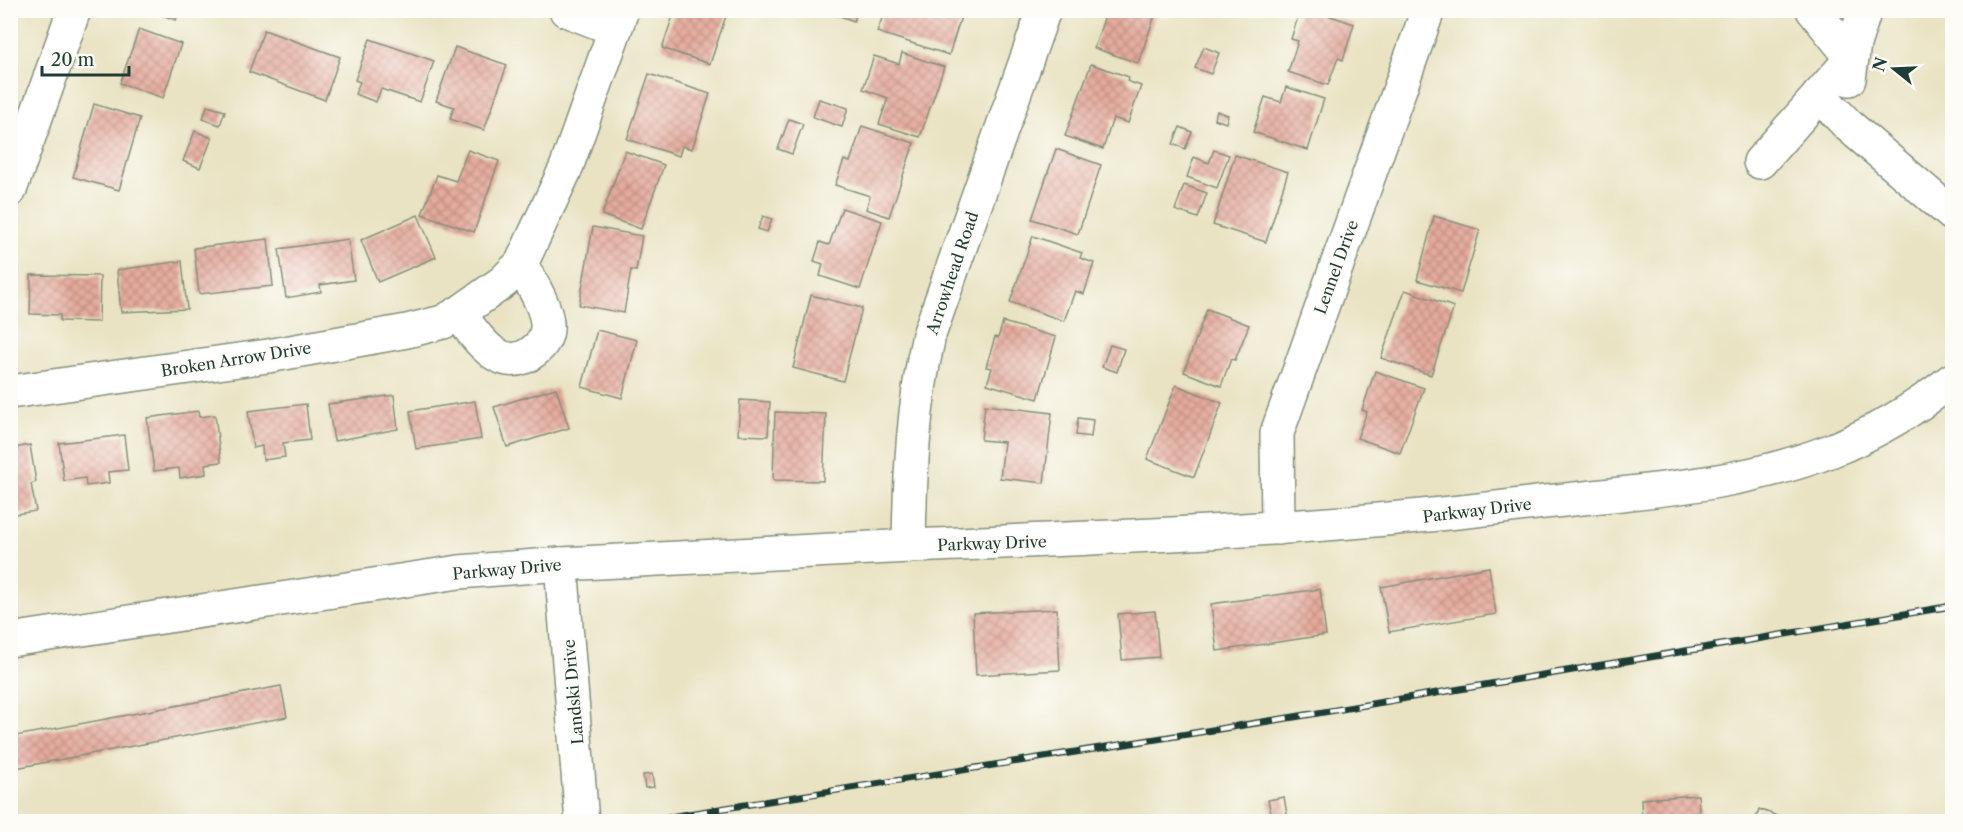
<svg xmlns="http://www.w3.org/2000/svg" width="1963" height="832" viewBox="0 0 1963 832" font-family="'Libre Caslon Text',serif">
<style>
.building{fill:url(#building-cross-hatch)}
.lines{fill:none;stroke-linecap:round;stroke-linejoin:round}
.minor-casing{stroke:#84907c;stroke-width:36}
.minor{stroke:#fff;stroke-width:33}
.rail-casing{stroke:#1f3d34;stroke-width:7}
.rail{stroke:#fdfcf7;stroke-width:4.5;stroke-dasharray:14;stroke-linecap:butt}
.labels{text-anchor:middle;stroke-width:4.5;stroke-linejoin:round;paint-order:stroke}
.street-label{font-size:16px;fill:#1f3d34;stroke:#fdfcf7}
</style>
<defs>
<pattern id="building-cross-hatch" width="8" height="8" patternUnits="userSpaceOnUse" patternTransform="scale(1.5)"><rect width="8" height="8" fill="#e6ab9d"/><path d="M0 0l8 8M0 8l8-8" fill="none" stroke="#ba8c81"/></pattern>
</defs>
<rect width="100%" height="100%" fill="#fdfcf7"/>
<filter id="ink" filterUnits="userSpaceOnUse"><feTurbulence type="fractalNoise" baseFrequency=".0167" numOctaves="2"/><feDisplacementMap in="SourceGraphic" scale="12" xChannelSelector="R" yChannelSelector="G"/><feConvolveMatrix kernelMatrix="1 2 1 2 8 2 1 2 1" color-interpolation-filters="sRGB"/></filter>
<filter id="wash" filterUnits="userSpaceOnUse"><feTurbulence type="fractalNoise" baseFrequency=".008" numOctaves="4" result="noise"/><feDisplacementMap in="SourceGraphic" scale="24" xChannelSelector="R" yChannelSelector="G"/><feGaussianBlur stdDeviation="1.35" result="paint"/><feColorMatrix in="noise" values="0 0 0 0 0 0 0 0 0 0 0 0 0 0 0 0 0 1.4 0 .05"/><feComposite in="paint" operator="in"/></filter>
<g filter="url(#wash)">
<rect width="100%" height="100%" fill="#e9e3c3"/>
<g id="blocks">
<g class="building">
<polygon points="148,10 179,10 176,20"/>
<polygon points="675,10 728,10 710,64 662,48"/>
<polygon points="841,10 858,10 854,21 840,16"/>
<polygon points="885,10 897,10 918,17 920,10 963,10 949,55 877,32"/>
<polygon points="1107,10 1157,10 1138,63 1094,48"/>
<polygon points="1300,10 1313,10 1354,24 1343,60 1338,58 1328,85 1288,72 1298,41 1291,39"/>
<polygon points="139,29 181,44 163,98 120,83"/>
<polygon points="264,30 340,57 325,100 249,72"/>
<polygon points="370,39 434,61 420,102 381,89 376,102 355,94 360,82 355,80"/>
<polygon points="455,47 507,65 484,130 450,119 454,107 436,101"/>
<polygon points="1204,47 1219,53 1211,74 1195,68"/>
<polygon points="902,53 944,67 920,137 879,124 888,98 863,89 874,56 899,64"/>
<polygon points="1091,64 1129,77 1127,81 1141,86 1128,123 1113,118 1103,149 1065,136"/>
<polygon points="649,74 710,94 692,149 682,146 679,156 627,139"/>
<polygon points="1286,87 1324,99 1308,150 1253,132 1265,97 1281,102"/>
<polygon points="819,99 848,108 842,127 813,117"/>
<polygon points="94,104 140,118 119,190 73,177"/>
<polygon points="207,106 225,111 220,125 203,119"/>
<polygon points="1217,111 1228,115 1226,123 1214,119"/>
<polygon points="789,119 803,124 792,154 778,149"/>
<polygon points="862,126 914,143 889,217 866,209 870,196 835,185 844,160 850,162"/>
<polygon points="1180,127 1192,132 1185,149 1173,144"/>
<polygon points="195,131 212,138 200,168 183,161"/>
<polygon points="1056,149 1101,165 1078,234 1032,219"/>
<polygon points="468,150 499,161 474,232 422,214 437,175 456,181"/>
<polygon points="1214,150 1229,155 1217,188 1187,177 1194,157 1209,163"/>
<polygon points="625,151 664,165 641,229 602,215"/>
<polygon points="1235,155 1288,172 1266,242 1213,225"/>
<polygon points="1184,185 1207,193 1198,218 1175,210"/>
<polygon points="842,208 882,221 860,289 820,276 823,264 814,261 820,242 829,245"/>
<polygon points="418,215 436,257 378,282 361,240"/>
<polygon points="763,216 772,219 767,232 758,229"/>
<polygon points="1434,216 1480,230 1461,293 1417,280"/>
<polygon points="593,227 642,236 636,271 631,270 624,313 579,305"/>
<polygon points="1033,236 1082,253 1080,258 1094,263 1084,294 1075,291 1064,321 1010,302"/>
<polygon points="268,239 273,286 199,294 194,248"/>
<polygon points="348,239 354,280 320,285 321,292 286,298 279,249"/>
<polygon points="182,261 187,309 121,312 117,270"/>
<polygon points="31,275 100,276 99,322 60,321 60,315 30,314"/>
<polygon points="1405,290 1454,307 1431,375 1381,358"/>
<polygon points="811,295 862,308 843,381 793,368"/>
<polygon points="1207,309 1249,325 1235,360 1231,359 1221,386 1184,372"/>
<polygon points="1003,322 1056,337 1038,399 987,384 992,368 986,367 995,337 998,338"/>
<polygon points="597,330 637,340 622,398 582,387"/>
<polygon points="1110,345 1124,349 1117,372 1102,367"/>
<polygon points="1375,371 1424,388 1400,453 1357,438 1367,412 1362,410"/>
<polygon points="1176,385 1222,403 1194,477 1147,459"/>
<polygon points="556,388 569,428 507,447 494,407"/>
<polygon points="394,395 398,429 334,441 328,404"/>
<polygon points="740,400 770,402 768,436 738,435"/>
<polygon points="475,401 481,439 416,449 410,411"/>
<polygon points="306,404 310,440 283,443 285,457 263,460 262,446 253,448 248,411"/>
<polygon points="985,405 1052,413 1044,483 1000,478 1004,442 981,440"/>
<polygon points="198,411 199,417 215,415 221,462 205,464 206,474 180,478 179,468 154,471 147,418"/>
<polygon points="775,412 826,414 823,481 773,480"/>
<polygon points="1078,418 1093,420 1091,437 1076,435"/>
<polygon points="124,435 128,470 108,472 109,483 86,486 85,478 64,481 59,443"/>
<polygon points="30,445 36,482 31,484 36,511 10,515 10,449"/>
<polygon points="1489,567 1496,614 1389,632 1381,587"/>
<polygon points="1320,589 1326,635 1217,651 1211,604"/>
<polygon points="1057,609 1060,670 976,675 973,613"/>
<polygon points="1155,611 1159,657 1122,660 1118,614"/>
<polygon points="281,686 287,717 10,769 10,737"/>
<polygon points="652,774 654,787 645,788 643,775"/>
<polygon points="1698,795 1700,822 1642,822 1641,799"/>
<polygon points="1284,797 1288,820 1273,822 1268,800"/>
<polygon points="1759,809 1790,821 1790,822 1755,822"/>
</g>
</g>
</g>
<g filter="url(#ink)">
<use href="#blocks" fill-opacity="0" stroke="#84907c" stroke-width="1.5"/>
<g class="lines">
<g class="minor-casing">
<g id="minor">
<polyline points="566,10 615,29"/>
<polyline points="1813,10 1852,58"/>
<polyline points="1849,79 1854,44 1865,10"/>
<polyline points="1819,95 1849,126 1952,214"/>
<polyline points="1760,162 1852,58"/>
<polyline points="10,190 74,10"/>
<path d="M459,313C476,337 501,377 534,351C543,344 548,335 547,323C545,303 530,282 521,264"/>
<polyline points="10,392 268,356 407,331 443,322 459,313 503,282 521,264 566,168 622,10"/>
<polyline points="1278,528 1277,433 1428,10"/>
<path d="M909,546C910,474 913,405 929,335L1044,10"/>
<polyline points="561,564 582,822"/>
<path d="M10,640L459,572L561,564C677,558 793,551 910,546C1116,537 1323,530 1528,504C1628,492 1735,488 1830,451C1873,434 1915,409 1952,380"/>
</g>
</g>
<use href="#minor" class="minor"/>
<g class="rail-casing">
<polyline id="rail" points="638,822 1300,716 1952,606"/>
</g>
<use href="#rail" class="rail"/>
</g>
</g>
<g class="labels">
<g class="street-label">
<text transform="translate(1336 267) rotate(-70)" y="6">Lennel Drive</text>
<text transform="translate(952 273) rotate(-71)" y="6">Arrowhead Road</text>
<text transform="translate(236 359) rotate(-9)" y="6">Broken Arrow Drive</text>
<text transform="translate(1477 510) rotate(-7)" y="6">Parkway Drive</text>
<text transform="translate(992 543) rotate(-2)" y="6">Parkway Drive</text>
<text transform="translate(507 569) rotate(-5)" y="6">Parkway Drive</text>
<text transform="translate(573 692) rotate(-95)" y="6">Landski Drive</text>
</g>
</g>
<rect width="1963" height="832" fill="none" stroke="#fdfcf7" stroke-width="36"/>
<g transform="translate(1894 69) rotate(288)" stroke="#fdfcf7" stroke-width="4.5" paint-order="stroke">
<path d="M0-4.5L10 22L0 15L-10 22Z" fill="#1f3d34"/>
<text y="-9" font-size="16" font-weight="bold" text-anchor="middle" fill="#1f3d34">N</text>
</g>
<path d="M42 66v9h87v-9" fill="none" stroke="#1f3d34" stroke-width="3"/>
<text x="51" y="66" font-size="18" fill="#1f3d34" stroke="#fdfcf7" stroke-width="4.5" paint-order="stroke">20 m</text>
</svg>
